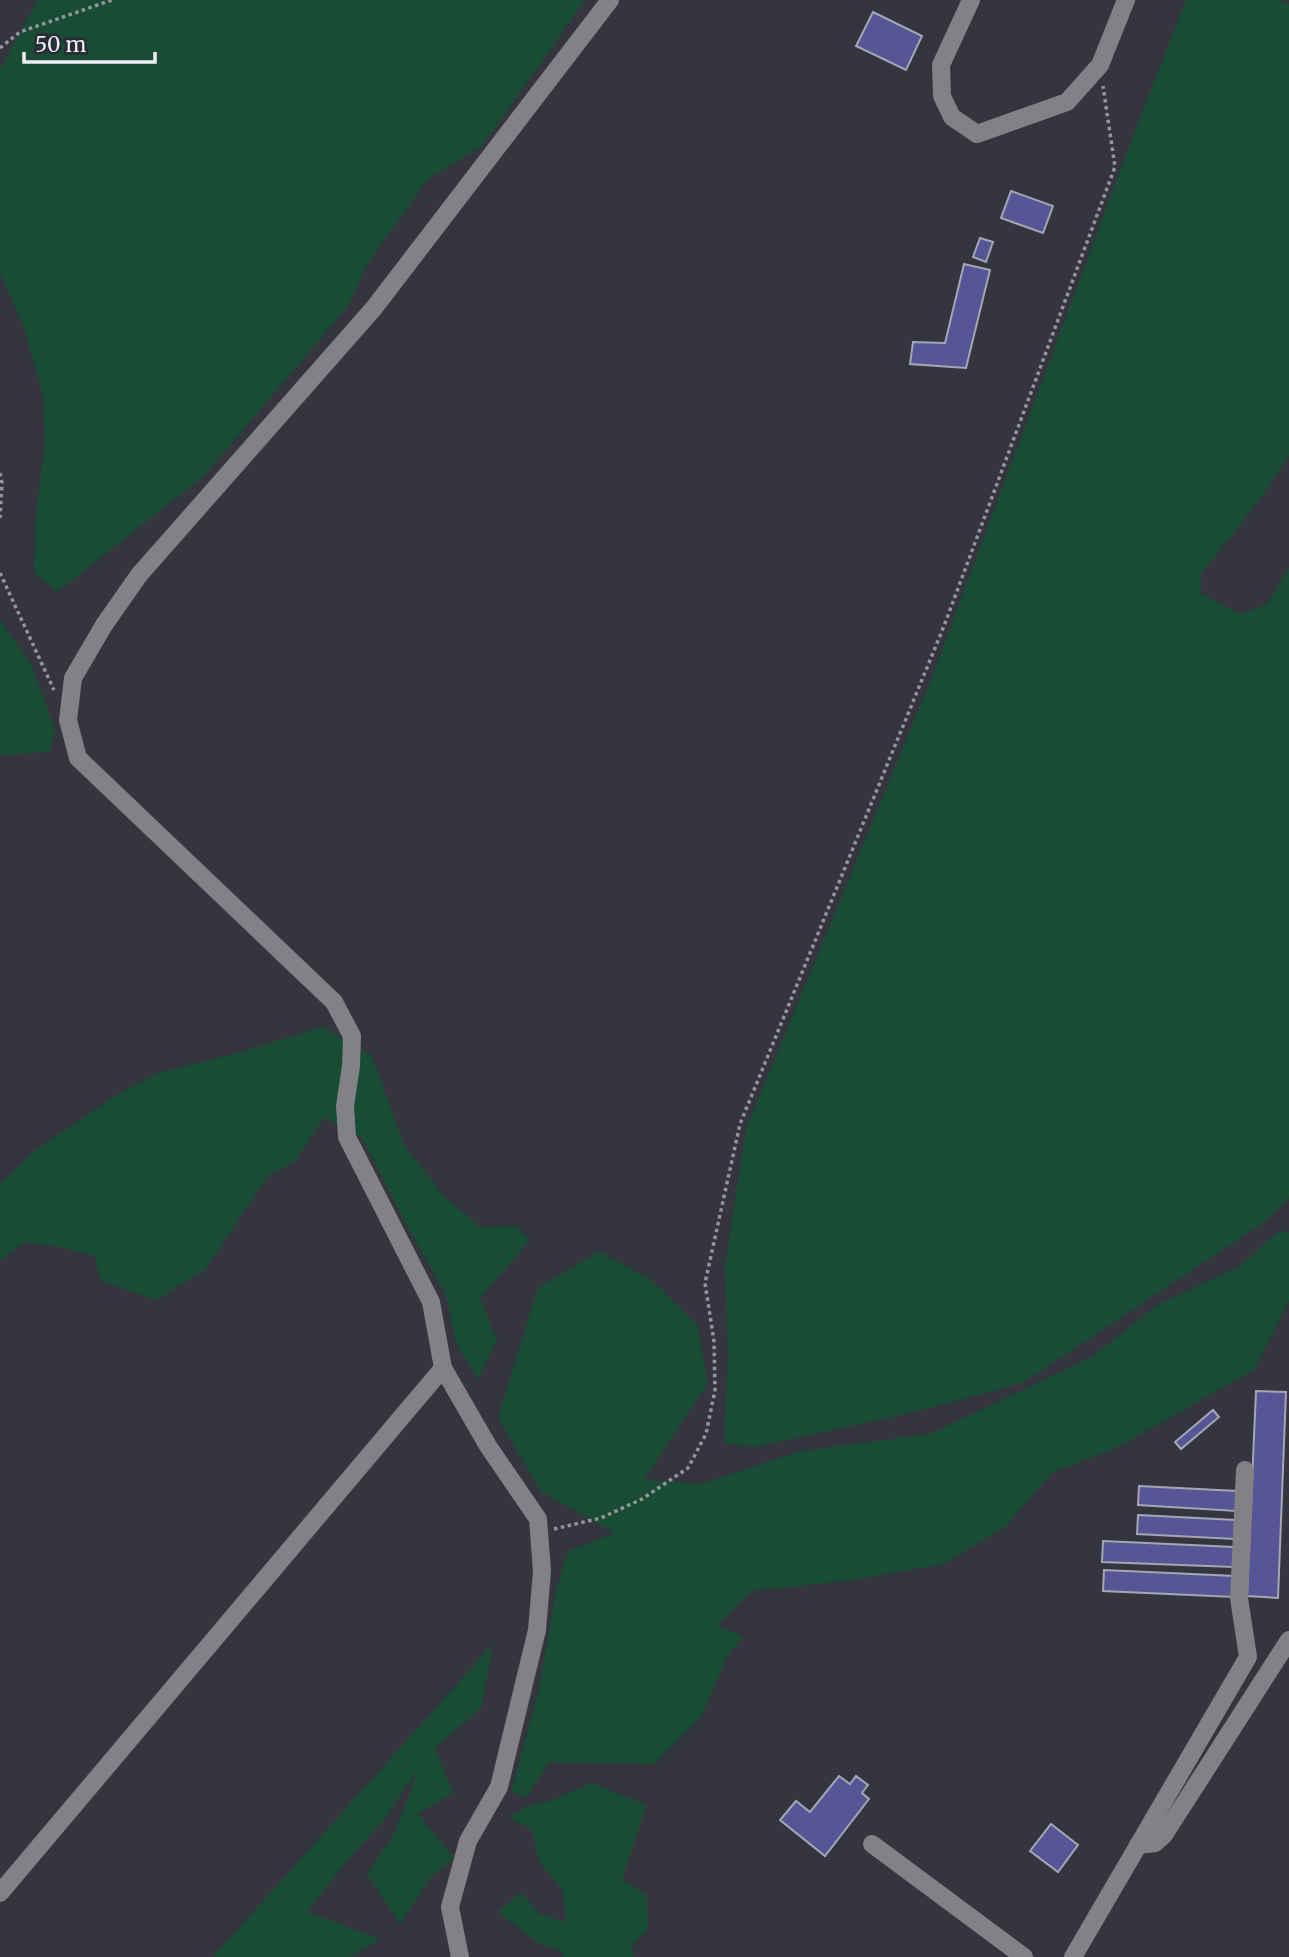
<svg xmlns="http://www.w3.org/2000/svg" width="1289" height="1957" viewBox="0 0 1289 1957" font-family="Merriweather,serif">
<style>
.green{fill:#194c34}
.building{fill:#565696;stroke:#a5a6b3;stroke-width:2}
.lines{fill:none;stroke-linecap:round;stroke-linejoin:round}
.path{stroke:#94959e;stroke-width:3.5;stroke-dasharray:3.5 3.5;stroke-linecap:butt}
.minor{stroke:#818186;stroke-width:18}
</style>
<rect width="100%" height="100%" fill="#34353f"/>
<g class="green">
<polygon points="38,0 585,0 482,146 427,180 367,264 348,306 204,476 57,592 34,572 35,522 45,440 43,395 24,327 0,273 0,69"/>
<polygon points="1186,0 1281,0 1289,4 1289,456 1261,498 1201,574 1201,594 1241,614 1267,604 1289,568 1289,1198 1264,1222 1023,1383 906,1414 755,1447 724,1443 728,1356 725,1267 746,1129 929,685 1137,126"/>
<polygon points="0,620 31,664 55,730 49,752 0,755"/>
<polygon points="323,1027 372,1056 404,1145 444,1196 480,1227 516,1226 530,1240 480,1298 497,1341 478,1379 456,1344 446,1294 409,1230 363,1139 324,1117 294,1163 269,1174 205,1270 156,1300 101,1281 94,1255 59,1247 24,1242 0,1260 0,1184 33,1152 121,1092 158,1073 230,1055"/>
<polygon points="1279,1231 1289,1233 1289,1301 1254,1370 1114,1449 1053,1472 1006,1526 944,1564 852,1580 751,1591 716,1626 744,1636 727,1656 702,1716 654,1764 549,1762 527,1797 511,1792 539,1689 556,1591 568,1551 615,1533 541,1492 498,1417 538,1288 599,1251 651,1280 697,1325 708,1383 644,1480 701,1484 801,1451 930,1434 1090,1358 1159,1304 1239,1267"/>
<polygon points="493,1644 481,1708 435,1748 453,1793 418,1814 454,1858 431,1877 400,1924 367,1874 395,1833 418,1770 382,1822 341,1868 307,1912 380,1939 350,1957 213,1957"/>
<polygon points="591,1783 647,1805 622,1879 647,1896 648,1929 631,1946 634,1957 562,1957 563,1952 536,1942 498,1911 521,1893 540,1914 566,1922 562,1889 539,1862 532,1830 509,1818 527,1806 553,1800"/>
</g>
<g class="building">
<polygon points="873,12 922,36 906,70 856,46"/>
<polygon points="1011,191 1053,206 1043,233 1001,218"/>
<polygon points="980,238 993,242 986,262 973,257"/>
<polygon points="964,264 990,270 966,368 910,364 913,342 945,343"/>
<polygon points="1256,1391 1286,1392 1278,1598 1247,1596"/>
<polygon points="1213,1410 1219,1417 1181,1449 1175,1442"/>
<polygon points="1139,1486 1237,1491 1236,1511 1138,1505"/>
<polygon points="1138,1515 1236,1520 1235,1539 1137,1534"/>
<polygon points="1103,1541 1234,1547 1233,1567 1102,1562"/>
<polygon points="1104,1570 1235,1576 1234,1597 1103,1591"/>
<polygon points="839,1776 850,1784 856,1776 868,1785 862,1793 869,1799 825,1856 780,1820 796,1801 810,1812"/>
<polygon points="1051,1824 1078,1845 1058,1872 1030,1851"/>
</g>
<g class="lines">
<g class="path">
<polyline points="0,48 20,32 112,0"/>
<polyline points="0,473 2,483 0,518"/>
<polyline points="0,573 54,690"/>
<polyline points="554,1529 601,1518 642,1499 688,1468 706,1434 715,1390 714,1341 705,1283 740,1124 944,626 1115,167 1103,86"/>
</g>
<g class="minor">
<polyline points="971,0 941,65 942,96 952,117 977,134 1067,102 1100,65 1126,0"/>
<polyline points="872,1844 1024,1957"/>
<polyline points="1138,1845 1155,1843 1164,1835 1289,1640"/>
<polyline points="0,1893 443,1368"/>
<polyline points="460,1957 450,1907 468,1841 499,1787 537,1630 542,1571 538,1519 488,1446 443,1368 431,1302 347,1137 345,1106 351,1066 352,1036 334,1002 78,758 68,720 73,678 104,625 139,575 374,308 610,0"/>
<polyline points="1073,1957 1248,1657 1239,1598 1245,1470"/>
</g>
</g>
<path d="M24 52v10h131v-10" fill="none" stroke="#edeef5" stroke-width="3.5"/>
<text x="35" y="52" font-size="21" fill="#edeef5" stroke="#2a2b34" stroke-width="5" paint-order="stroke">50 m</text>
</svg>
